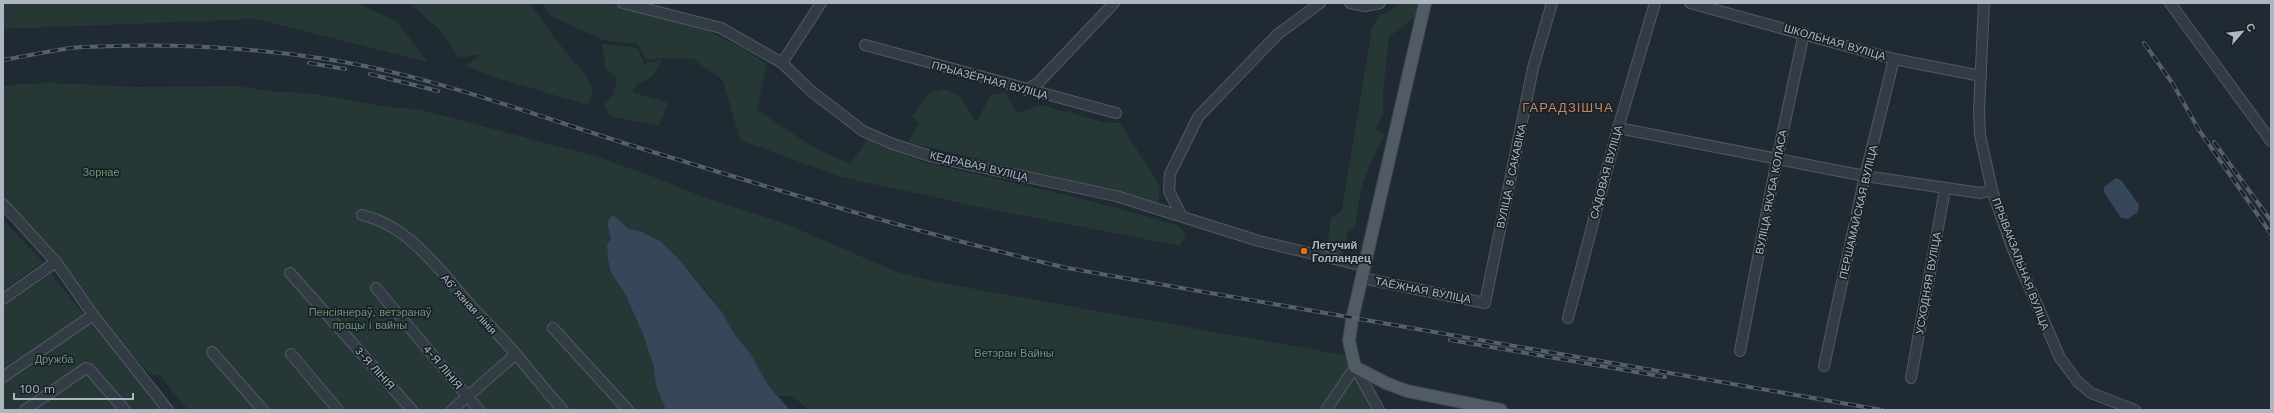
<svg xmlns="http://www.w3.org/2000/svg" width="2274" height="413" viewBox="0 0 2274 413" font-family="'Work Sans',sans-serif">
<style>
.green{fill:#253836}
.water{fill:#354759}
.lines{fill:none;stroke-linecap:round;stroke-linejoin:round}
.minor-casing{stroke:#515962;stroke-width:12}
.major-casing{stroke:#3d454d;stroke-width:14}
.minor{stroke:#333c44;stroke-width:10}
.major{stroke:#515b64;stroke-width:12}
.rail-casing{stroke:#55606b;stroke-width:4}
.rail{stroke:#192128;stroke-width:2.5;stroke-dasharray:8;stroke-linecap:butt}
.food-dot{fill:#e8710a;stroke:#192128;stroke-width:1.5}
.labels{text-anchor:middle;stroke-width:3.5;stroke-linejoin:round;paint-order:stroke}
.street-label{font-size:11px;fill:#adb6c1;stroke:#192128}
.park-label{font-size:11px;fill:#6f9574;stroke:#192128}
.poi-label{font-size:11px;font-weight:bold;fill:#adb6c1;stroke:#192128;text-anchor:start}
.quarter-label{font-size:13px;letter-spacing:1px;fill:#c98560;stroke:#192128}
</style>
<rect width="100%" height="100%" fill="#202a33"/>
<g class="green">
<polygon points="3,3 357,3 396,21 428,62 257,19 3,29"/>
<polygon points="409,3 530,3 552,35 586,76 593,91 588,105 497,78 465,66 482,54 459,58 439,29"/>
<polygon points="542,3 608,3 710,32 746,50 767,64 757,110 813,147 850,164 867,140 923,162 1083,199 1177,225 1186,235 1180,246 985,208 841,177 740,140 723,80 693,59 664,58 646,60 637,44 603,40 551,16"/>
<polygon points="1395,3 1421,3 1417,15 1389,37 1383,90 1383,114 1376,130 1385,135 1372,158 1361,189 1355,227 1347,233 1347,249 1341,254 1327,249 1331,218 1342,210 1372,28 1380,14 1387,14 1396,7"/>
<path d="M602,44L637,48L644,64L662,59C656,73 651,79 637,84L632,92L668,103L659,126L609,116L605,104L613,95L617,78L606,69Z"/>
<path d="M51,83L138,87L236,86L277,92L310,93L387,107L418,109L598,157L654,177L706,198L781,222L897,272L941,283L1344,355C1352,374 1364,390 1372,410H809L792,396H778L768,385L750,353L735,335L710,296L674,254L660,241L648,234L629,229L622,224L607,223L611,239L607,245L608,260L611,272L626,296L642,332L653,364L656,386L666,410H188L159,375L150,374L119,340L3,199V87L18,84Z"/>
<polygon points="944,89 961,97 976,122 991,95 1006,93 1016,113 1042,105 1106,123 1120,123 1160,186 1158,203 908,142 919,124 912,117 929,93"/>
<polygon points="3,220 43,262 3,290"/>
<polygon points="51,274 163,410 3,410 3,307"/>
</g>
<g class="water">
<polygon points="2116,178 2121,180 2139,205 2138,212 2128,219 2121,218 2104,192 2104,187"/>
<polygon points="612,216 616,217 629,229 642,232 660,241 677,257 721,311 735,335 750,353 768,385 790,410 666,410 656,386 653,364 642,332 626,296 611,272 608,260 607,245 611,239 607,223"/>
</g>
<g class="lines">
<g class="minor-casing">
<g id="minor">
<polyline points="623,3 721,28 782,63 811,91 863,131 893,144 933,157 1116,196 1259,241 1364,266"/>
<polyline points="1350,3 1365,6 1380,3"/>
<polyline points="1690,3 1894,59 1981,76"/>
<polyline points="1984,3 1979,111 1980,135 1992,190 2012,247 2060,358 2078,382 2091,393 2135,410"/>
<polyline points="2170,3 2271,141"/>
<polyline points="865,45 1116,113"/>
<polyline points="782,63 821,3"/>
<polyline points="1026,90 1039,82 1114,3"/>
<polyline points="1618,128 1865,176 1980,193 1992,190"/>
<polyline points="3,204 56,262 93,315 168,410"/>
<path d="M362,215C410,226 442,273 472,307C487,323 502,338 516,354C532,373 546,392 563,410"/>
<polyline points="1181,215 1169,191 1170,174 1198,117 1278,34 1320,3"/>
<polyline points="290,273 412,410"/>
<polyline points="1362,278 1485,303 1533,68 1552,3"/>
<polyline points="376,288 479,410"/>
<polyline points="3,299 56,262"/>
<polyline points="1568,318 1618,128 1655,3"/>
<polyline points="553,328 628,410"/>
<polyline points="1740,351 1777,159 1804,33"/>
<polyline points="212,352 263,410"/>
<polyline points="291,354 338,410"/>
<polyline points="1824,366 1865,176 1894,59"/>
<polyline points="3,377 93,315"/>
<polyline points="1911,378 1945,189"/>
<polyline points="25,410 86,368 89,369 125,410"/>
<polyline points="452,410 516,354"/>
<polyline points="1326,410 1355,367 1379,410"/>
</g>
</g>
<g class="major-casing">
<polyline id="major" points="1425,3 1352,320 1349,341 1355,367 1386,383 1407,391 1501,410"/>
</g>
<use href="#minor" class="minor"/>
<use href="#major" class="major"/>
<g class="rail-casing">
<g id="rail">
<polyline points="2144,43 2173,84 2199,130 2271,234"/>
<path d="M3,60C30,56 58,48 84,47C164,43 247,47 326,59C429,75 528,113 627,144C773,189 918,233 1067,268L1882,410"/>
<polyline points="309,63 345,69"/>
<polyline points="370,74 438,91"/>
<polyline points="2214,142 2271,221"/>
<polyline points="1450,340 1665,377"/>
</g>
</g>
<use href="#rail" class="rail"/>
</g>
<circle class="food-dot" cx="1304" cy="251" r="4"/>
<g class="labels">
<g class="street-label">
<text transform="translate(1835 42) rotate(16)" y="4">ШКОЛЬНАЯ ВУЛІЦА</text>
<text transform="translate(990 80) rotate(15)" y="4">ПРЫАЗЁРНАЯ ВУЛІЦА</text>
<text transform="translate(979 166) rotate(13)" y="4">КЕДРАВАЯ ВУЛІЦА</text>
<text transform="translate(1606 172) rotate(-75)" y="4">САДОВАЯ ВУЛІЦА</text>
<text transform="translate(1511 176) rotate(-78)" y="4">ВУЛІЦА 8 САКАВІКА</text>
<text transform="translate(1771 192) rotate(-79)" y="4">ВУЛІЦА ЯКУБА КОЛАСА</text>
<text transform="translate(1858 212) rotate(-77)" y="4">ПЕРШАМАЙСКАЯ ВУЛІЦА</text>
<text transform="translate(2021 264) rotate(69)" y="4">ПРЫВАКЗАЛЬНАЯ ВУЛІЦА</text>
<text transform="translate(1928 283) rotate(-80)" y="4">УСХОДНЯЯ ВУЛІЦА</text>
<text transform="translate(1423 290) rotate(11)" y="4">ТАЁЖНАЯ ВУЛІЦА</text>
<text transform="translate(469 304) rotate(48)" y="4">Абʼязная лінія</text>
<text transform="translate(443 367) rotate(50)" y="4">4-Я ЛІНІЯ</text>
<text transform="translate(375 368) rotate(48)" y="4">3-Я ЛІНІЯ</text>
</g>
<g class="park-label">
<text x="101" y="176">Зорнае</text>
<text x="370" y="316">Пенсіянераў, ветэранаў<tspan x="370" dy="13">працы і вайны</tspan></text>
<text x="1014" y="357">Ветэран Вайны</text>
<text x="54" y="363">Дружба</text>
</g>
<g class="poi-label">
<text x="1312" y="249">Летучий<tspan x="1312" dy="13">Голландец</tspan></text>
</g>
<g class="quarter-label">
<text x="1568" y="112">ГАРАДЗІШЧА</text>
</g>
</g>
<rect width="2274" height="413" fill="none" stroke="#adb6c1" stroke-width="8"/>
<g transform="translate(2242 32) rotate(62)" stroke="#192128" stroke-width="3" paint-order="stroke">
<path d="M0-3L7 15L0 10L-7 15Z" fill="#adb6c1"/>
<text y="-6" font-size="11" font-weight="bold" text-anchor="middle" fill="#adb6c1">С</text>
</g>
<path d="M14 393v6h119v-6" fill="none" stroke="#adb6c1" stroke-width="2"/>
<text x="20" y="393" font-size="12" fill="#adb6c1" stroke="#192128" stroke-width="3" paint-order="stroke">100 m</text>
</svg>
